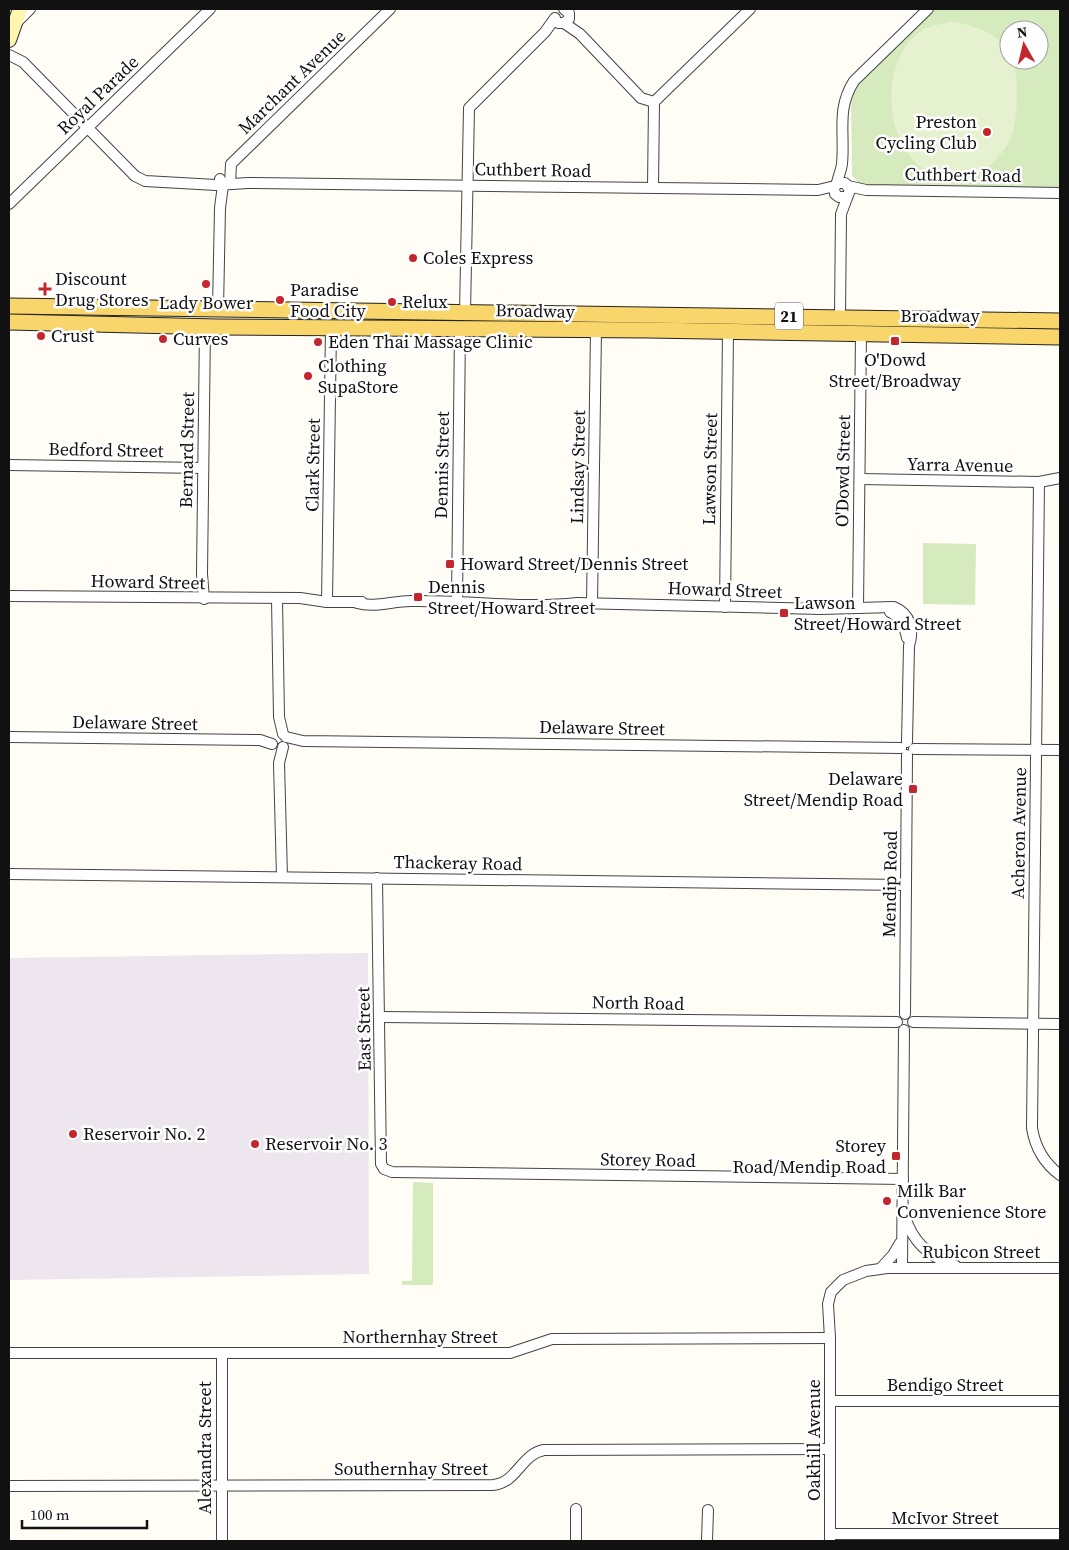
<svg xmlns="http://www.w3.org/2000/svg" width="1069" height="1550" viewBox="0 0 1069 1550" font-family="'Source Serif 4',serif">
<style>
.industrial{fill:#eee6ef}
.green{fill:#d5ebbd;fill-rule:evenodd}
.pitch{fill:#e6f2cf}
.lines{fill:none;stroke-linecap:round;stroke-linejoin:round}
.street-casing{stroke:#444;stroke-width:12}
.secondary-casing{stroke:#333;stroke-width:16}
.primary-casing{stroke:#222;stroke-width:17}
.street{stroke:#fff;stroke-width:10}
.secondary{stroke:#fff6b0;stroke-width:14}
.primary{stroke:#f9d66b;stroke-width:15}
.poi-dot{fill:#c4262e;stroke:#fff;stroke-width:2}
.labels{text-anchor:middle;stroke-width:5;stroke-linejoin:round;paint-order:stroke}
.shield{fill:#fff;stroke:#585858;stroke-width:1}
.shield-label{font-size:16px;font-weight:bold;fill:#111}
.street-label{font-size:18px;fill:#111;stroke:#fff}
.poi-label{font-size:18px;fill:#111;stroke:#fff;text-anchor:start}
</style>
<rect width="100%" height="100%" fill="#fffdf5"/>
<polygon class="industrial" points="368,953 369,1274 9,1280 9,958"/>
<g class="green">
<path d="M935,9H1060V189L860,185L852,175L851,97L861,78ZM1009,30H1039V60H1009Z"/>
<polygon points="923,543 976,544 975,605 923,604"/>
<polygon points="413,1182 433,1183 433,1285 402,1285 402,1281 412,1281"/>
</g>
<path class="pitch" d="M951,22C970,23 1009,36 1009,60H1012C1020,77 1018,125 1009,142C999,159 985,173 966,177C886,192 867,60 925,29C933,25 942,24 951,22Z"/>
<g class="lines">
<g class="street-casing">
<g id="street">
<polyline points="17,22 30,9"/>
<polyline points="558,23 564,23 569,19 569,13 564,9"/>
<polyline points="564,23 580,34 641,98 654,102"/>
<polyline points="9,55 23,62 135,176 145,181 216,185 248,183 818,190 835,186"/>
<path d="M837,183C838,177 841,171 842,164C845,133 836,109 854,81L928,9"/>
<polyline points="230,184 231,164 390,9"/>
<polyline points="848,186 866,190 1060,193"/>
<polyline points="653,187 654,102 750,9"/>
<polyline points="9,204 210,9"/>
<polyline points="218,309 220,208 223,185 220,179"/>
<polyline points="465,313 469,108 545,32 555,18"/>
<polyline points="840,316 841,214 850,190 845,183 837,183 834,188 835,194 839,197 846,197"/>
<polyline points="9,465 203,468"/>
<polyline points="860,479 1039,482 1060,478"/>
<path d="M1039,482L1032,1128C1035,1147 1044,1163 1060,1175"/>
<polyline points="9,596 300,598 327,602 362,602"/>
<polyline points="204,599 202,574 205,327"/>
<polyline points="277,599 279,717 283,734"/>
<polyline points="327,602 331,328"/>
<polyline points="457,602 460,329"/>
<path d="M357,603C375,608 392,601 411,601C467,600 522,609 577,603L820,609L894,607C911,614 914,630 909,646L907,742"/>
<polyline points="592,604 596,330"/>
<polyline points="725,607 728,332"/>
<polyline points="858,608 861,334"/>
<path d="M890,612C901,617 905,627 907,638"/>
<polyline points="9,737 260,740 272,744"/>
<polyline points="286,737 303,741 901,748"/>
<polyline points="914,749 1060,750"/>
<polyline points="9,874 906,885"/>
<polyline points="282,877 279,763 283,747"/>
<polyline points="377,878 381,1164 384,1169 392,1172 903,1179"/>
<polyline points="905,1014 907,755"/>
<polyline points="380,1017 897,1022"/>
<polyline points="913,1022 1060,1024"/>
<path d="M905,1216C912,1242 931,1258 956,1266"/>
<polyline points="881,1268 893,1255 900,1243"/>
<polyline points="902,1268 904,1030"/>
<polyline points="9,1353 510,1353 552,1339 830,1338"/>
<polyline points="830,1401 1060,1401"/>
<path d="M9,1486L493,1485C517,1483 521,1454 544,1450L830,1449"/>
<polyline points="830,1534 1060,1534"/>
<polyline points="222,1541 222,1354"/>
<polyline points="576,1541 576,1509"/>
<polyline points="707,1541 708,1510"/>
<polyline points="830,1541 830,1338 828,1304 831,1292 843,1280 866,1271 887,1268 1060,1268"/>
</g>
</g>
<g class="secondary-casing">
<polyline id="secondary" points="9,40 20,9"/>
</g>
<g class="primary-casing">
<g id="primary">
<polyline points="9,306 1060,321"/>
<polyline points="9,322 218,327 649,330 1060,337"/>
</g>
</g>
<use href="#street" class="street"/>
<use href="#secondary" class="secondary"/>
<use href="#primary" class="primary"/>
</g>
<g class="poi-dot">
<circle cx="987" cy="132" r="5"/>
<circle cx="413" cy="258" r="5"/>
<circle cx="206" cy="284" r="5"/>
<path d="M42.5 281.5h5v5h5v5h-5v5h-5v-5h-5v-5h5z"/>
<circle cx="280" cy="300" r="5"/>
<circle cx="392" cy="302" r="5"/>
<circle cx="41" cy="336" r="5"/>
<circle cx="163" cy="339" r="5"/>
<rect x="890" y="336" width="10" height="10" rx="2.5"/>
<circle cx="318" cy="342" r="5"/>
<circle cx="308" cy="376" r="5"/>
<rect x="445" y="559" width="10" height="10" rx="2.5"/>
<rect x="413" y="592" width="10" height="10" rx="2.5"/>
<rect x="779" y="608" width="10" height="10" rx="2.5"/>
<rect x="908" y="784" width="10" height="10" rx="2.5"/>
<circle cx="73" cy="1134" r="5"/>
<circle cx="255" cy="1144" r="5"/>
<rect x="891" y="1151" width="10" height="10" rx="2.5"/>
<circle cx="887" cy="1201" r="5"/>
</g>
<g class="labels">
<rect class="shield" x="775" y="302.5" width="28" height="27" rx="4"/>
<g class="shield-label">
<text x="789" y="322">21</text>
</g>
<g class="street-label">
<text transform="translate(292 82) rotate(-44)" y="6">Marchant Avenue</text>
<text transform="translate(98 95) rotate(-44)" y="6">Royal Parade</text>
<text transform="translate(533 170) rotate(1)" y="6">Cuthbert Road</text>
<text transform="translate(963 175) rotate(1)" y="6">Cuthbert Road</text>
<text transform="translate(535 311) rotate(1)" y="6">Broadway</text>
<text x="940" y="322">Broadway</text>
<text transform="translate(106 450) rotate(1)" y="6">Bedford Street</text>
<text transform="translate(187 450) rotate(-89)" y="6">Bernard Street</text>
<text transform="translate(313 465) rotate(-89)" y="6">Clark Street</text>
<text transform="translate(442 465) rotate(-89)" y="6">Dennis Street</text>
<text transform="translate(960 465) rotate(1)" y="6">Yarra Avenue</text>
<text transform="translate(578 467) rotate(-89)" y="6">Lindsay Street</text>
<text transform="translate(710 469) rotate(-89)" y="6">Lawson Street</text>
<text transform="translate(843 471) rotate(-89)" y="6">O'Dowd Street</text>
<text transform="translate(148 582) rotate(1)" y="6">Howard Street</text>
<text transform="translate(725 590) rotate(2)" y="6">Howard Street</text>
<text transform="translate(135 723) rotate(1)" y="6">Delaware Street</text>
<text transform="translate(602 728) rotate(1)" y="6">Delaware Street</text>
<text transform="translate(1019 833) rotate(-89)" y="6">Acheron Avenue</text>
<text transform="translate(458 863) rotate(1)" y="6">Thackeray Road</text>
<text transform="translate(890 884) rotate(-89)" y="6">Mendip Road</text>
<text transform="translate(638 1003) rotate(1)" y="6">North Road</text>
<text transform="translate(364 1029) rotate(-91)" y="6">East Street</text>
<text transform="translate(648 1160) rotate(1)" y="6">Storey Road</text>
<text x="981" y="1258">Rubicon Street</text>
<text x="420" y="1343">Northernhay Street</text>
<text x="945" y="1391">Bendigo Street</text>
<text transform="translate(814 1440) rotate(-90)" y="6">Oakhill Avenue</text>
<text transform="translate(205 1448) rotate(-90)" y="6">Alexandra Street</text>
<text x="411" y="1475">Southernhay Street</text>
<text x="945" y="1524">McIvor Street</text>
</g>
<g class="poi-label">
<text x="977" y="128" text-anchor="end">Preston<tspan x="977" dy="21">Cycling Club</tspan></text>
<text x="423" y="264">Coles Express</text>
<text x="55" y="285">Discount<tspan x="55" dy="21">Drug Stores</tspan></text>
<text x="290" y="296">Paradise<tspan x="290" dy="21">Food City</tspan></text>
<text x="402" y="308">Relux</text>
<text x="206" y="309" text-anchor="middle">Lady Bower</text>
<text x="51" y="342">Crust</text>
<text x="173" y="345">Curves</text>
<text x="328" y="348">Eden Thai Massage Clinic</text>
<text x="895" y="366" text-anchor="middle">O'Dowd<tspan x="895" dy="21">Street/Broadway</tspan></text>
<text x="318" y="372">Clothing<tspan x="318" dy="21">SupaStore</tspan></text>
<text x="460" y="570">Howard Street/Dennis Street</text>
<text x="428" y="593">Dennis<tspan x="428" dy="21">Street/Howard Street</tspan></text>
<text x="794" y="609">Lawson<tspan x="794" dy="21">Street/Howard Street</tspan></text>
<text x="903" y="785" text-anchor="end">Delaware<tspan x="903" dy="21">Street/Mendip Road</tspan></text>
<text x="83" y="1140">Reservoir No. 2</text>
<text x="265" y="1150">Reservoir No. 3</text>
<text x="886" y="1152" text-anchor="end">Storey<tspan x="886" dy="21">Road/Mendip Road</tspan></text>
<text x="897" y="1197">Milk Bar<tspan x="897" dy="21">Convenience Store</tspan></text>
</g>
</g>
<rect width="1069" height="1550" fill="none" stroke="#111111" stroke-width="20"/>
<g transform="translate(1024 45) rotate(352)"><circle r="24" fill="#ffffff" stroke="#a0a0a0"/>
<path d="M0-4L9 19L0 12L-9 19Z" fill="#c4262e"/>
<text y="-8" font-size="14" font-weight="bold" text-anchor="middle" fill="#111111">N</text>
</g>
<path d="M22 1520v8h125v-8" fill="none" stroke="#111111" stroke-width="2.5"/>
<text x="30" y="1520" font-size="15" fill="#111111" stroke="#ffffff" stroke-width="4" paint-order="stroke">100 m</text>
</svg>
